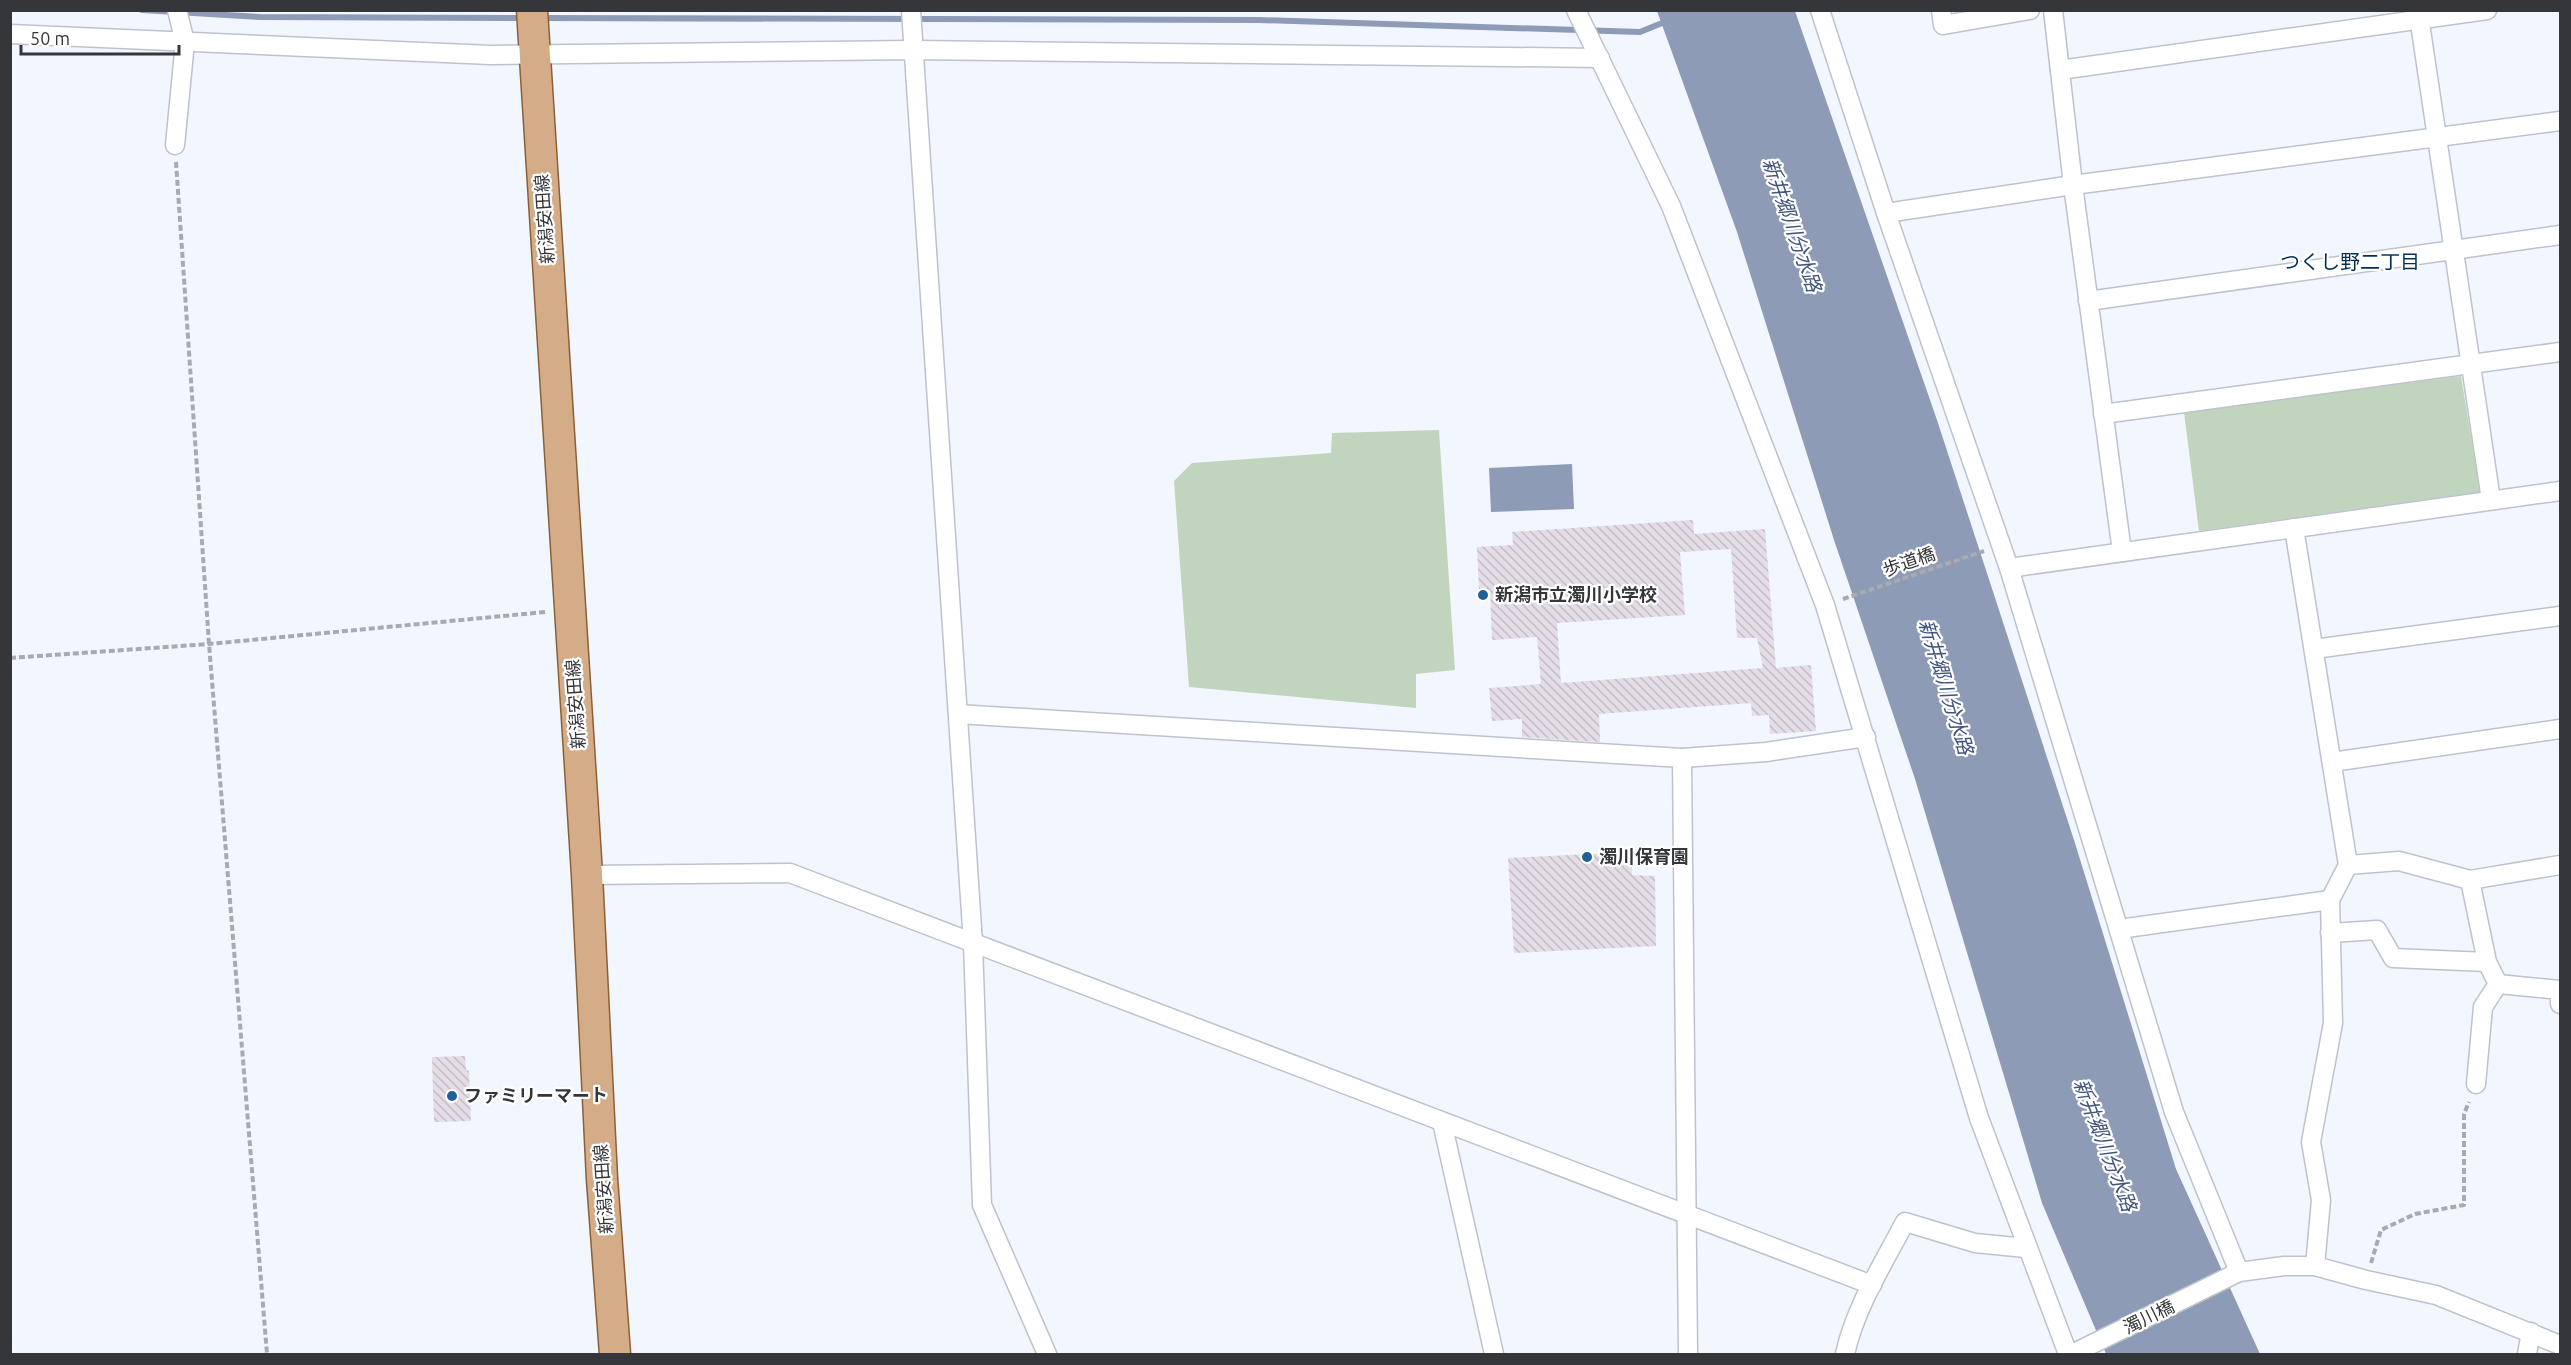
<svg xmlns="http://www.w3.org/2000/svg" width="2571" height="1365" viewBox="0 0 2571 1365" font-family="Ubuntu,'Noto Sans JP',sans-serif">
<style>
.green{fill:#c1d4be}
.water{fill:#8e9bb6}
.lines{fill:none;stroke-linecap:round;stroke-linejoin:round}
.stream{stroke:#8e9bb6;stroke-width:6}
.building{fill:url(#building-back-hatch);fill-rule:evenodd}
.minor-casing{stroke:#bdc2cc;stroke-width:21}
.primary-casing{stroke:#8a6039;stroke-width:33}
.path{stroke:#a7aab1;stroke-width:4;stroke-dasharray:6 3;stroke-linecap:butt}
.minor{stroke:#fff;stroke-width:18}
.primary{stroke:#d4ad88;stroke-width:30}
.poi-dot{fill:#216096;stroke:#fff;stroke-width:2}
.labels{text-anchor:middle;stroke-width:4.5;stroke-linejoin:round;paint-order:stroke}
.street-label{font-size:18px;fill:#34363a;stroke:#fff}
.poi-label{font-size:18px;font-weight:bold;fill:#34363a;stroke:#fff;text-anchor:start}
.water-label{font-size:20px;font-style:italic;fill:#41547d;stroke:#fff}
.neighbourhood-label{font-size:20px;fill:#023054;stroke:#fff}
</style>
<defs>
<pattern id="building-back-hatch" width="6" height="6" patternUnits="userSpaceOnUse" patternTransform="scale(1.5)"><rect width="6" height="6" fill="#e4dce6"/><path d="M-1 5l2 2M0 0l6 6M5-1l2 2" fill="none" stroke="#c4bdc6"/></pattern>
</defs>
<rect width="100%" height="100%" fill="#f2f6fe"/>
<g class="green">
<polygon points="2461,376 2480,492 2199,531 2184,412"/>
<polygon points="1439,430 1455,670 1416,674 1416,708 1189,687 1174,481 1192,463 1331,453 1332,433"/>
</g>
<g class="water">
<polygon points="1657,11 1795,11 1937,420 2074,840 2176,1169 2260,1354 2106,1354 2042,1203 1915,779 1834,540 1737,232"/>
<polygon points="1572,464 1574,509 1491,512 1489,468"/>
</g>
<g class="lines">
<g class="stream">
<polyline points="142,10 260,17 523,18"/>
<polyline points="539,18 1259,20 1640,32 1667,21"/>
</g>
</g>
<g class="building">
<path d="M1693,520L1694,534L1765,529L1776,668L1811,665L1816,731L1770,734L1769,715L1752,716L1751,703L1599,714L1600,742L1522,737V719L1492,721L1489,688L1541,684L1537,637L1492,640L1490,590L1479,591L1477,547L1513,545L1512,532ZM1731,549L1737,638H1757L1763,668L1561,683L1557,623L1685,615L1680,552Z"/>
<polygon points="1632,852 1632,875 1655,876 1656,946 1514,953 1508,858"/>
<polygon points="465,1056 466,1070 469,1071 471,1121 434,1122 432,1057"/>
</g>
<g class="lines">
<g class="minor-casing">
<g id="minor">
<polyline points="911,10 973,943 982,1205 1047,1354"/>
<polyline points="1576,10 1671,206 1825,605 1979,1118 2068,1354"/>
<polyline points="1820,10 1886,213 2009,568 2174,1112 2239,1272"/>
<polyline points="1941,10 1943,25 2030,10"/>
<polyline points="2053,10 2073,185 2122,552"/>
<polyline points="2418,10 2491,500"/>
<polyline points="10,34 491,55 913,50 1600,58"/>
<polyline points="2060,70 2487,10"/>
<polyline points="175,145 185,42 177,10"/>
<polyline points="1886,213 2073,185 2560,121"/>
<polyline points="2088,301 2560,235"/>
<polyline points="2103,414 2560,352"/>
<polyline points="2294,528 2348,865 2330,900 2333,1023 2311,1142 2321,1200 2315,1266"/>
<polyline points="2009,568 2560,491"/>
<polyline points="2314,649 2560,616"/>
<polyline points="958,714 1682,758 1766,752 1866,737"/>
<polyline points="1682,758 1688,1354"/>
<polyline points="2332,762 2560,729"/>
<polyline points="2348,865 2399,861 2470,880 2560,865"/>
<polyline points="587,875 790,873 1872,1285"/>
<polyline points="2470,880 2487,962 2498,984 2560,990 2560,1004"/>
<polyline points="2119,929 2330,900"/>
<polyline points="2330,933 2377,930 2393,958 2487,962"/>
<polyline points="2476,1084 2483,1007 2498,984"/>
<polyline points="1442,1122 1494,1354"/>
<path d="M1845,1354C1855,1308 1883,1264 1905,1222L1975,1243L2026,1248"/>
<polyline points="2072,1354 2239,1272 2284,1266 2315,1266 2366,1280 2436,1295 2560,1345"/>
<polyline points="2527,1354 2531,1332"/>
</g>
</g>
<g class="primary-casing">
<polyline id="primary" points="532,10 587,875 602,1179 615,1354"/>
</g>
<g class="path">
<polyline points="176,162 209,644 267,1354"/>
<polyline points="1843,599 1984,551"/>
<polyline points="10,658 209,644 545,612"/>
<polyline points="2371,1263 2381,1230 2415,1214 2464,1205 2464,1114 2469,1102"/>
</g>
<use href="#minor" class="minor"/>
<use href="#primary" class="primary"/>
</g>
<g class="poi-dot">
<circle cx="1483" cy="595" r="6"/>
<circle cx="1587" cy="857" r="6"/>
<circle cx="452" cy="1096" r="6"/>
</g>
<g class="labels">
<g class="street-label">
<text transform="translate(545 219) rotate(-94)" y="6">新潟安田線</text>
<text transform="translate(1909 562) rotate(-19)" y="6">歩道橋</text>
<text transform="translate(576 704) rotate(-94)" y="6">新潟安田線</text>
<text transform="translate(604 1189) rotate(-94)" y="6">新潟安田線</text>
<text transform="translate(2149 1317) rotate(-26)" y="6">濁川橋</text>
</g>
<g class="poi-label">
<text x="1495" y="601">新潟市立濁川小学校</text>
<text x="1599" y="863">濁川保育園</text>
<text x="464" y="1102">ファミリーマート</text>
</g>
<g class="water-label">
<text transform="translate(1792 225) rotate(71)" y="7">新井郷川分水路</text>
<text transform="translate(1946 687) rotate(73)" y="7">新井郷川分水路</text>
<text transform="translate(2105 1145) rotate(69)" y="7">新井郷川分水路</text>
</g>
<g class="neighbourhood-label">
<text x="2350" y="269">つくし野二丁目</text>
</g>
</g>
<rect width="2571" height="1365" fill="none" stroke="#34363a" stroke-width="24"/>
<path d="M21 45v9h158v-9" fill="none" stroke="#34363a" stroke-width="3"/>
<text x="30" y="45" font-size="18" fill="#34363a" stroke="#ffffff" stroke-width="4.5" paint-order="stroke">50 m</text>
</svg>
